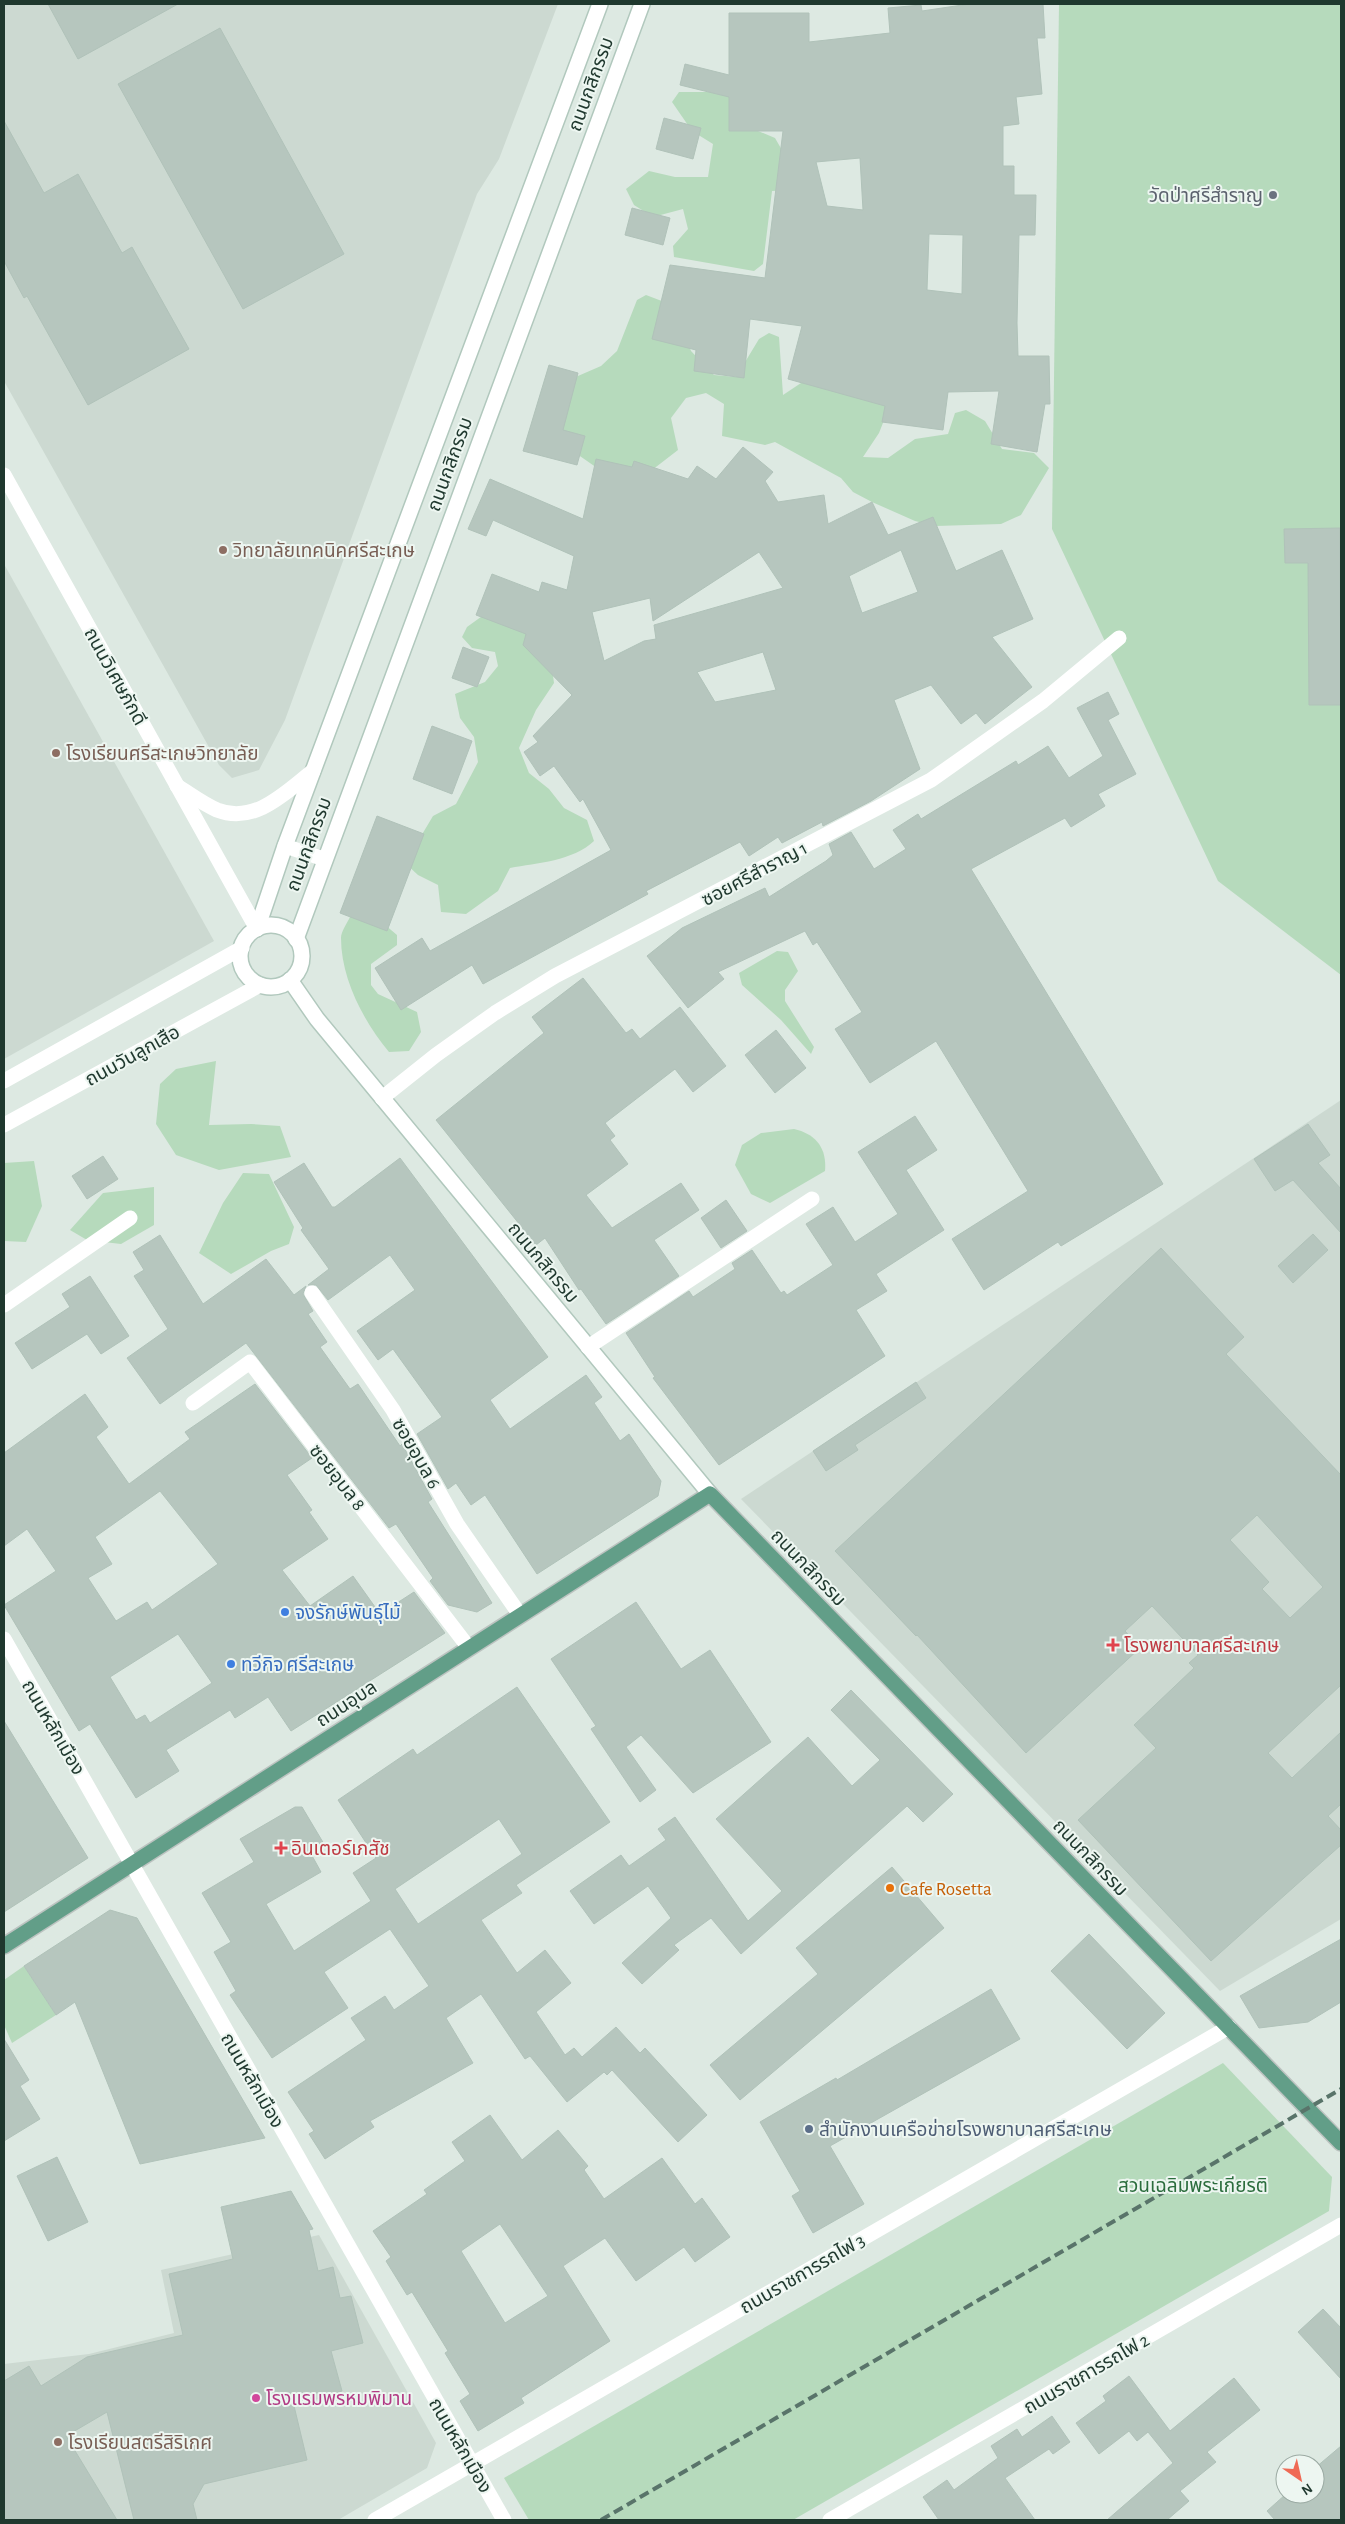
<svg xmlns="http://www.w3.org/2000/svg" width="1345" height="2524" viewBox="0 0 1345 2524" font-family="'Alegreya Sans','Noto Sans Thai',sans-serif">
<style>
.built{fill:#ccd9d1}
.green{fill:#b6dabc}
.building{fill:#b6c6be;stroke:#b0c2b9;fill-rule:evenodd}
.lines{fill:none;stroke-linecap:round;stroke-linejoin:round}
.secondary-casing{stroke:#b1c8bd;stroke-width:18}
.primary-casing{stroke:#bcc3c0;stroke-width:18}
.minor{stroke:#fff;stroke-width:15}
.tertiary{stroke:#fff;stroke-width:15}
.secondary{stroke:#fff;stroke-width:15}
.primary{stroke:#629e88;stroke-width:15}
.rail{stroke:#59746a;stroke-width:4;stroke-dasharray:10 5;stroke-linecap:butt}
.worship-dot{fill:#6b7280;stroke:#edf6f1;stroke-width:2}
.education-dot{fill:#8d6e63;stroke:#edf6f1;stroke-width:2}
.shop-dot{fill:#3f7fe0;stroke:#edf6f1;stroke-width:2}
.health-dot{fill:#e0444e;stroke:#edf6f1;stroke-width:2}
.food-dot{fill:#e8710a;stroke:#edf6f1;stroke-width:2}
.service-dot{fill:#5c6f8a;stroke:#edf6f1;stroke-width:2}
.hotel-dot{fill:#d1479c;stroke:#edf6f1;stroke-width:2}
.labels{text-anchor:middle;stroke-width:4;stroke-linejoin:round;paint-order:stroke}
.street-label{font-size:19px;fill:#1f382e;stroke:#edf6f1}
.worship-label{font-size:19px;fill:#5b616d;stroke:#edf6f1;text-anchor:end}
.education-label{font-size:19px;fill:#785e54;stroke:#edf6f1;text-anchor:start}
.shop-label{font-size:19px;fill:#366cbe;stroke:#edf6f1;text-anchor:start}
.health-label{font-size:19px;fill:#be3a42;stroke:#edf6f1;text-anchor:start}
.food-label{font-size:19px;fill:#c56008;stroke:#edf6f1;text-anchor:start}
.service-label{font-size:19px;fill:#4e5e75;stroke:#edf6f1;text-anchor:start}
.park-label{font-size:19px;fill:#2b6d3d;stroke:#edf6f1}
.hotel-label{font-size:19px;fill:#b23c85;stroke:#edf6f1;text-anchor:start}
</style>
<rect width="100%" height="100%" fill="#dde9e2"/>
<g class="built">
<polygon points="4,4 558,4 499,159 477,194 285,720 259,770 232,778 219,765 4,381"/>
<polygon points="4,564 214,941 4,1059"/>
<polygon points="1341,1100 1341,1919 1220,1991 741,1499"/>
<polygon points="319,2235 436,2443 427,2468 338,2520 4,2520 4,2364 89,2354 174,2333 161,2270"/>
</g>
<g class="green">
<polygon points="1059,4 1341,4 1341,975 1218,881 1052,529"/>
<polygon points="679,92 719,92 736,96 734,121 775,138 790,164 789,190 772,191 763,264 754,271 674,257 673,246 688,229 683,209 653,217 634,205 626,189 649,171 675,177 708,177 713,144 692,131 672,102"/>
<polygon points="646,295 667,303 680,320 691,351 714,375 736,377 759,339 769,333 779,337 783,395 813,375 890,405 879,433 863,457 888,458 915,439 948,434 955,413 966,410 985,421 1002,449 1034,453 1049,468 1021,515 1001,524 936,526 915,521 872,502 853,492 841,478 775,442 765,445 722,436 724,404 706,393 686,398 671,418 678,450 643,477 600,470 564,445 552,407 571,379 601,366 617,351 637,300"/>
<path d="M485,614L529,625L551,661L554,683L536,710L519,748L529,773L549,789L564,808L587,820L594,841C573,861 537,863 510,868L498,891L466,914L441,912L438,885L418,875L405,863L433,816L456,804L478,762L474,737L460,718L455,694L485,682L498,666L495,652L472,648L462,637L467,627Z"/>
<path d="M372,914L397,935V945L371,964V985L378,994L417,1012L421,1032L409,1051L389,1052C364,1022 341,979 341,938C341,932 347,923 350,917Z"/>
<polygon points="777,951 788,952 798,971 785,990 785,1001 814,1047 811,1054 781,1020 742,985 739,973"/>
<polygon points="216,1061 209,1125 251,1124 280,1126 291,1157 219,1170 176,1155 156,1124 160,1084 176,1069"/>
<path d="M794,1129C816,1134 827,1148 825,1171L770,1203L751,1194L735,1165L742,1145L761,1133Z"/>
<polygon points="34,1161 42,1206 26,1242 4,1241 4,1163"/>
<polygon points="243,1173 269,1174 294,1227 289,1244 271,1251 231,1274 199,1253 223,1203"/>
<polygon points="154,1187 154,1225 121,1244 87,1240 70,1230 103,1193"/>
<polygon points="24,1966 56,2015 12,2043 4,2025 4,1980"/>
<polygon points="1223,2063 1332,2177 1329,2211 793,2520 529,2520 504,2478"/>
</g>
<g class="building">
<polygon points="48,4 178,4 78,59"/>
<path d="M969,4H1043L1045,38H1037L1042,94L1016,97L1019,124L1003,126V166H1014V195H1036L1035,235H1019L1017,323L1018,356H1049L1050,404H1045L1037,452L991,444L999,391L948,392L943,430L882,422L885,406L788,379L802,326L750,319L744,378L694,371L696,350L652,339L670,265L765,278L783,131H729V97L680,85L685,64L729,75V13H809V42L890,33L888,8L921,5L922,11ZM860,158L863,210L827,206L816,162ZM929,234L963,235L962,294L927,290Z"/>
<polygon points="220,28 344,254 243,309 118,84"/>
<polygon points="664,118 701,128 693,159 656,149"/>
<polygon points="4,121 44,193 78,174 122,253 132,247 189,349 88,405 27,296 24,298 4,261"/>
<polygon points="632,208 670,218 663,245 625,235"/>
<polygon points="549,365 578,373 563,430 585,436 577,465 523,451"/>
<path d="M743,447L773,472L765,481L778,502L824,495L828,524L872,502L888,535L933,517L956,571L1002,550L1033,619L992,637L1032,687L985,724L976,713L961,724L931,685L894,700L920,769L871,801L823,826L822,822L782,843L778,837L749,856L740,842L646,891L648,894L483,984L472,965L401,1010L375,968L422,938L430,951L611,850L583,799L580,802L554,766L540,776L524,752L538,742L533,736L572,695L523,645L526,634L476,615L492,574L539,592L542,582L567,590L574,556L493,520L486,536L468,529L490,479L583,519L596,459L632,467L634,461L688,479L697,466L716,479ZM901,550L918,592L862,613L849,576ZM759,552L783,588L654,625L656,639L644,641L604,661L592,612L650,598L653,621ZM763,652L776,690L715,702L697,672Z"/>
<polygon points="1340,528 1341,705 1309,705 1308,563 1285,563 1284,529"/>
<polygon points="463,647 489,657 477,687 452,678"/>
<polygon points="1108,692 1119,714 1108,720 1136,774 1098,794 1105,806 1071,827 1065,818 971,869 1163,1184 1061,1246 1058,1242 984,1290 952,1239 1028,1191 936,1041 870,1083 835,1029 862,1012 817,942 813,945 805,931 718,972 724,979 688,1008 647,956 682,928 765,888 769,897 826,861 833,855 829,844 851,832 874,869 906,849 893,830 918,814 921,819 1016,761 1018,765 1048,746 1069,778 1103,756 1077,708"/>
<polygon points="432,726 472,741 452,794 413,779"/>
<polygon points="377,816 424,834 387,931 340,913"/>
<polygon points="583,978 626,1033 632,1029 640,1039 680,1007 726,1066 693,1092 675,1069 605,1123 615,1136 610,1140 628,1164 586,1195 612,1228 681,1183 699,1210 654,1240 679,1276 606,1324 581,1289 579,1290 545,1238 536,1245 436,1120 544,1033 532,1017"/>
<polygon points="776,1030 806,1068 775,1093 745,1055"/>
<polygon points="915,1116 937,1150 906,1170 944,1230 876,1274 887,1291 856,1310 885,1356 719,1465 653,1378 655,1377 626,1333 689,1291 693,1297 735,1269 732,1263 752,1250 781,1293 784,1291 787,1295 833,1265 806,1224 833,1207 855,1242 898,1214 858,1152"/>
<polygon points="1308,1124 1330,1155 1318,1163 1341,1189 1341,1233 1293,1180 1275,1191 1254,1159"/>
<polygon points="103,1156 118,1179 87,1199 72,1176"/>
<polygon points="400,1158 548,1357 490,1400 510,1429 586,1375 602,1397 594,1403 620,1441 629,1434 661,1481 658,1496 537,1574 485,1495 471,1505 456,1483 448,1489 417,1434 442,1417 393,1349 378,1360 357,1331 415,1290 390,1255 328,1300 316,1285 308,1285 329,1269 301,1230 303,1228 274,1182 304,1163 332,1207 335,1207"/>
<polygon points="726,1200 747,1231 721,1248 701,1218"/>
<polygon points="1313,1234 1328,1250 1293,1283 1278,1266"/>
<polygon points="160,1235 203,1304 266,1259 294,1295 306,1286 303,1294 313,1311 308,1314 327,1342 320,1347 350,1389 358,1384 400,1446 402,1444 432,1499 428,1502 492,1603 477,1612 448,1605 430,1581 433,1578 396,1524 389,1528 246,1343 160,1404 127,1358 168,1329 134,1276 144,1270 133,1252"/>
<path d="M1161,1248L1244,1337L1226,1354L1341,1475V1685L1268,1753L1292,1778L1341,1732V1804L1328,1816L1341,1830V1845L1211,1961L1078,1820L1156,1748L1134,1725L1194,1668L1189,1663L1198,1655L1152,1606L1125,1631L1140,1648L1026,1753L917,1635L916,1636L835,1551ZM1257,1515L1323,1587L1290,1618L1262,1589L1269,1582L1230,1540Z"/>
<polygon points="90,1276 129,1336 101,1354 87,1334 32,1369 15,1343 70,1307 62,1294"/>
<polygon points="916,1382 926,1398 855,1445 858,1450 826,1471 813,1451"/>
<path d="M255,1384L312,1458L287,1475L312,1510L309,1512L328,1539L282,1570L310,1606L353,1576L380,1614L414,1592L445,1633L291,1731L268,1697L235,1718L230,1710L166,1750L179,1771L136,1798L90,1724L79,1731L4,1605L56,1571L27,1529L4,1546V1453L85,1394L108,1427L96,1437L129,1484L190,1439L185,1432ZM160,1491L218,1564L152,1610L147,1602L116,1621L88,1578L112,1564L95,1537ZM178,1634L212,1683L150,1723L145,1715L136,1720L110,1677Z"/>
<polygon points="636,1602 681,1669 710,1650 771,1742 693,1793 641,1735 626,1747 656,1790 640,1802 591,1729 596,1726 551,1659"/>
<path d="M517,1687L610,1822L516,1885L522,1893L481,1920L517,1973L545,1950L571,1983L536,2012L565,2055L574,2048L582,2057L616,2027L640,2053L645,2048L707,2115L678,2142L612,2070L607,2075L604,2072L567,2102L530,2056L525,2059L481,1994L446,2018L473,2063L370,2121L374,2127L325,2159L309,2134L314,2131L288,2092L366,2040L351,2018L385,1996L394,2010L429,1986L390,1929L324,1972L348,2008L272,2058L230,1995L236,1991L214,1952L231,1942L202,1893L254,1862L240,1839L295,1807H302L324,1844L310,1852L321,1872L266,1904L294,1951L371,1901L353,1873L376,1858L338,1800L413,1749L417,1755ZM499,1819L522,1854L418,1924L395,1889Z"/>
<polygon points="851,1690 953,1794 923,1822 907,1806 741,1954 711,1918 674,1945 679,1950 642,1984 622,1963 671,1918 648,1886 594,1924 570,1891 621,1855 629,1866 666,1840 658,1829 675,1817 748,1921 782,1891 716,1819 808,1737 852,1786 880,1760 831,1710"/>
<polygon points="4,1721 88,1858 4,1912"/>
<polygon points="892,1867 944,1928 740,2100 710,2065 818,1974 796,1948"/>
<polygon points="110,1910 137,1918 265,2138 140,2164 75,2002 56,2015 24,1966"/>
<polygon points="1089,1934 1165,2013 1127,2049 1051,1971"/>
<polygon points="1341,1939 1341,2002 1308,2022 1259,2028 1240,1996"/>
<polygon points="991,1989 1020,2039 830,2146 864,2204 813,2233 792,2196 800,2191 760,2122 836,2078 837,2080"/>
<polygon points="4,2039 29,2080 20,2086 40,2119 4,2141"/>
<path d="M490,2115L522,2160L558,2130L588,2166L584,2170L604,2199L662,2158L695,2204L702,2198L730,2237L695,2262L684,2247L636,2281L605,2238L563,2266L610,2341L521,2398L524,2403L478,2431L460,2401L470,2394L445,2353L448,2351L412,2292L407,2295L386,2261L391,2257L373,2231L427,2194L424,2190L465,2161L452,2142ZM500,2224L548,2296L505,2323L461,2251Z"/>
<polygon points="57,2157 88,2222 48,2241 17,2176"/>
<polygon points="291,2191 313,2229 309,2230 318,2271 333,2267 340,2298 351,2296 363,2343 331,2351 342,2391 294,2406 307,2460 204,2484 193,2504 197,2520 134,2520 107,2412 66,2436 117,2520 4,2520 4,2381 29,2366 41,2386 87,2357 183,2335 169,2274 233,2259 221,2207"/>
<polygon points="1323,2309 1341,2328 1341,2379 1298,2332"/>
<polygon points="1129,2376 1170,2431 1234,2378 1260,2410 1207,2452 1216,2462 1180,2491 1189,2501 1167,2520 1107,2520 1173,2463 1148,2432 1137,2441 1129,2431 1099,2454 1076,2423 1106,2401 1103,2396"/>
<polygon points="1052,2416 1070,2442 1053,2454 1049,2449 1005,2478 1035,2520 939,2520 923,2497 947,2480 954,2490 998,2458 991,2446 1017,2429 1022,2437"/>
<polygon points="1341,2446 1341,2520 1275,2520 1267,2511 1286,2494 1315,2494 1315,2468"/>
</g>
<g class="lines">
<g class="secondary-casing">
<g id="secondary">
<circle cx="271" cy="956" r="31"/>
<polyline points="257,929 285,846 600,4"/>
<polyline points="296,939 642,4"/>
<polyline points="290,980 317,1019 710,1494"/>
</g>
</g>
<g class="primary-casing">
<polyline id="primary" points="4,1946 710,1494 1341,2143"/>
</g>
<g class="minor">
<polyline points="4,475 257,929"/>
<polyline points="382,1098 436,1055 495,1013 555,976 931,780 1043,701 1119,638"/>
<polyline points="312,1293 393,1410 457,1524 520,1615"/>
<polyline points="4,1305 130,1218"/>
<polyline points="588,1347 812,1199"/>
<polyline points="193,1403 250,1362 469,1648"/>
<polyline points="375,2520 1229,2027"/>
<polyline points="830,2520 1341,2225"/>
</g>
<g class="tertiary">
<path d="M177,786C190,794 203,804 217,810C255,825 286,792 313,771"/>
<polyline points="285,846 324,859"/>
<polyline points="4,1081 242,948"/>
<polyline points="4,1125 260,985"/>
<polyline points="4,1639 504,2520"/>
</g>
<use href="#secondary" class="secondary"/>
<use href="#primary" class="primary"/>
<polyline class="rail" points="601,2520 1341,2089"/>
</g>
<circle class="worship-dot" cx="1273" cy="195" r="5"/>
<g class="education-dot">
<circle cx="223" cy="550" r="5"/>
<circle cx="56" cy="753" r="5"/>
<circle cx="58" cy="2442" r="5"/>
</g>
<g class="shop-dot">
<circle cx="285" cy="1612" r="5"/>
<circle cx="231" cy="1664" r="5"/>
</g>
<g class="health-dot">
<path d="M1110.5 1637.5h5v5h5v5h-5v5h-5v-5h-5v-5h5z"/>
<path d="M278.5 1840.5h5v5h5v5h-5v5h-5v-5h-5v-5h5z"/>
</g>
<circle class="food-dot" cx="890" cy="1888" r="5"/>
<circle class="service-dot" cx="809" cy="2129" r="5"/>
<circle class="hotel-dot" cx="256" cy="2398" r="5"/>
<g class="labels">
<g class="street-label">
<text transform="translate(590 84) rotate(-70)" y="7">ถนนกสิกรรม</text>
<text transform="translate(449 464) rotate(-70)" y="7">ถนนกสิกรรม</text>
<text transform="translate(116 676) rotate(61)" y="7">ถนนวิเศษภักดี</text>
<text transform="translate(308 844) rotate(-70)" y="7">ถนนกสิกรรม</text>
<text transform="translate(754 873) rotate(-28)" y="7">ซอยศรีสำราญ 1</text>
<text transform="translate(132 1055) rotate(-29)" y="7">ถนนวันลูกเสือ</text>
<text transform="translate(544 1262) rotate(50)" y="7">ถนนกสิกรรม</text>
<text transform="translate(417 1453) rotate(60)" y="7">ซอยอุบล 6</text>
<text transform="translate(338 1477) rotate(52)" y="7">ซอยอุบล 8</text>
<text transform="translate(809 1567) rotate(46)" y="7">ถนนกสิกรรม</text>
<text transform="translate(346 1703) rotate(-33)" y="7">ถนนอุบล</text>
<text transform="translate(54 1727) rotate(60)" y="7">ถนนหลักเมือง</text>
<text transform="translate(1091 1857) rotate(46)" y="7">ถนนกสิกรรม</text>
<text transform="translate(253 2080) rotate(60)" y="7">ถนนหลักเมือง</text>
<text transform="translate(802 2273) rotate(-30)" y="7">ถนนราชการรถไฟ 3</text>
<text transform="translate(1086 2373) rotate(-30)" y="7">ถนนราชการรถไฟ 2</text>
<text transform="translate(461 2445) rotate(60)" y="7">ถนนหลักเมือง</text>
</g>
<g class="worship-label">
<text x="1263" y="202">วัดป่าศรีสำราญ</text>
</g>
<g class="education-label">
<text x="233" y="557">วิทยาลัยเทคนิคศรีสะเกษ</text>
<text x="66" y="760">โรงเรียนศรีสะเกษวิทยาลัย</text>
<text x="68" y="2449">โรงเรียนสตรีสิริเกศ</text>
</g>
<g class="shop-label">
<text x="295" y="1619">จงรักษ์พันธุ์ไม้</text>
<text x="241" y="1671">ทวีกิจ ศรีสะเกษ</text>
</g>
<g class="health-label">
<text x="1124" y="1652">โรงพยาบาลศรีสะเกษ</text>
<text x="291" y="1855">อินเตอร์เภสัช</text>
</g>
<g class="food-label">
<text x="900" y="1895">Cafe Rosetta</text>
</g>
<g class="service-label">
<text x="819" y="2136">สำนักงานเครือข่ายโรงพยาบาลศรีสะเกษ</text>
</g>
<g class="park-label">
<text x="1193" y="2192">สวนเฉลิมพระเกียรติ</text>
</g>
<g class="hotel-label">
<text x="266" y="2405">โรงแรมพรหมพิมาน</text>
</g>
</g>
<rect width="1345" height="2524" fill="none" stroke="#1f382e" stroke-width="10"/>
<g transform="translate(1300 2479) rotate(146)"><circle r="24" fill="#edf6f1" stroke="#9baaa3"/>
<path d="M0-4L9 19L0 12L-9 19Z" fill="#ef6a55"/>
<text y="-8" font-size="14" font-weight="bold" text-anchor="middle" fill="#1f382e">N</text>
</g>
</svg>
